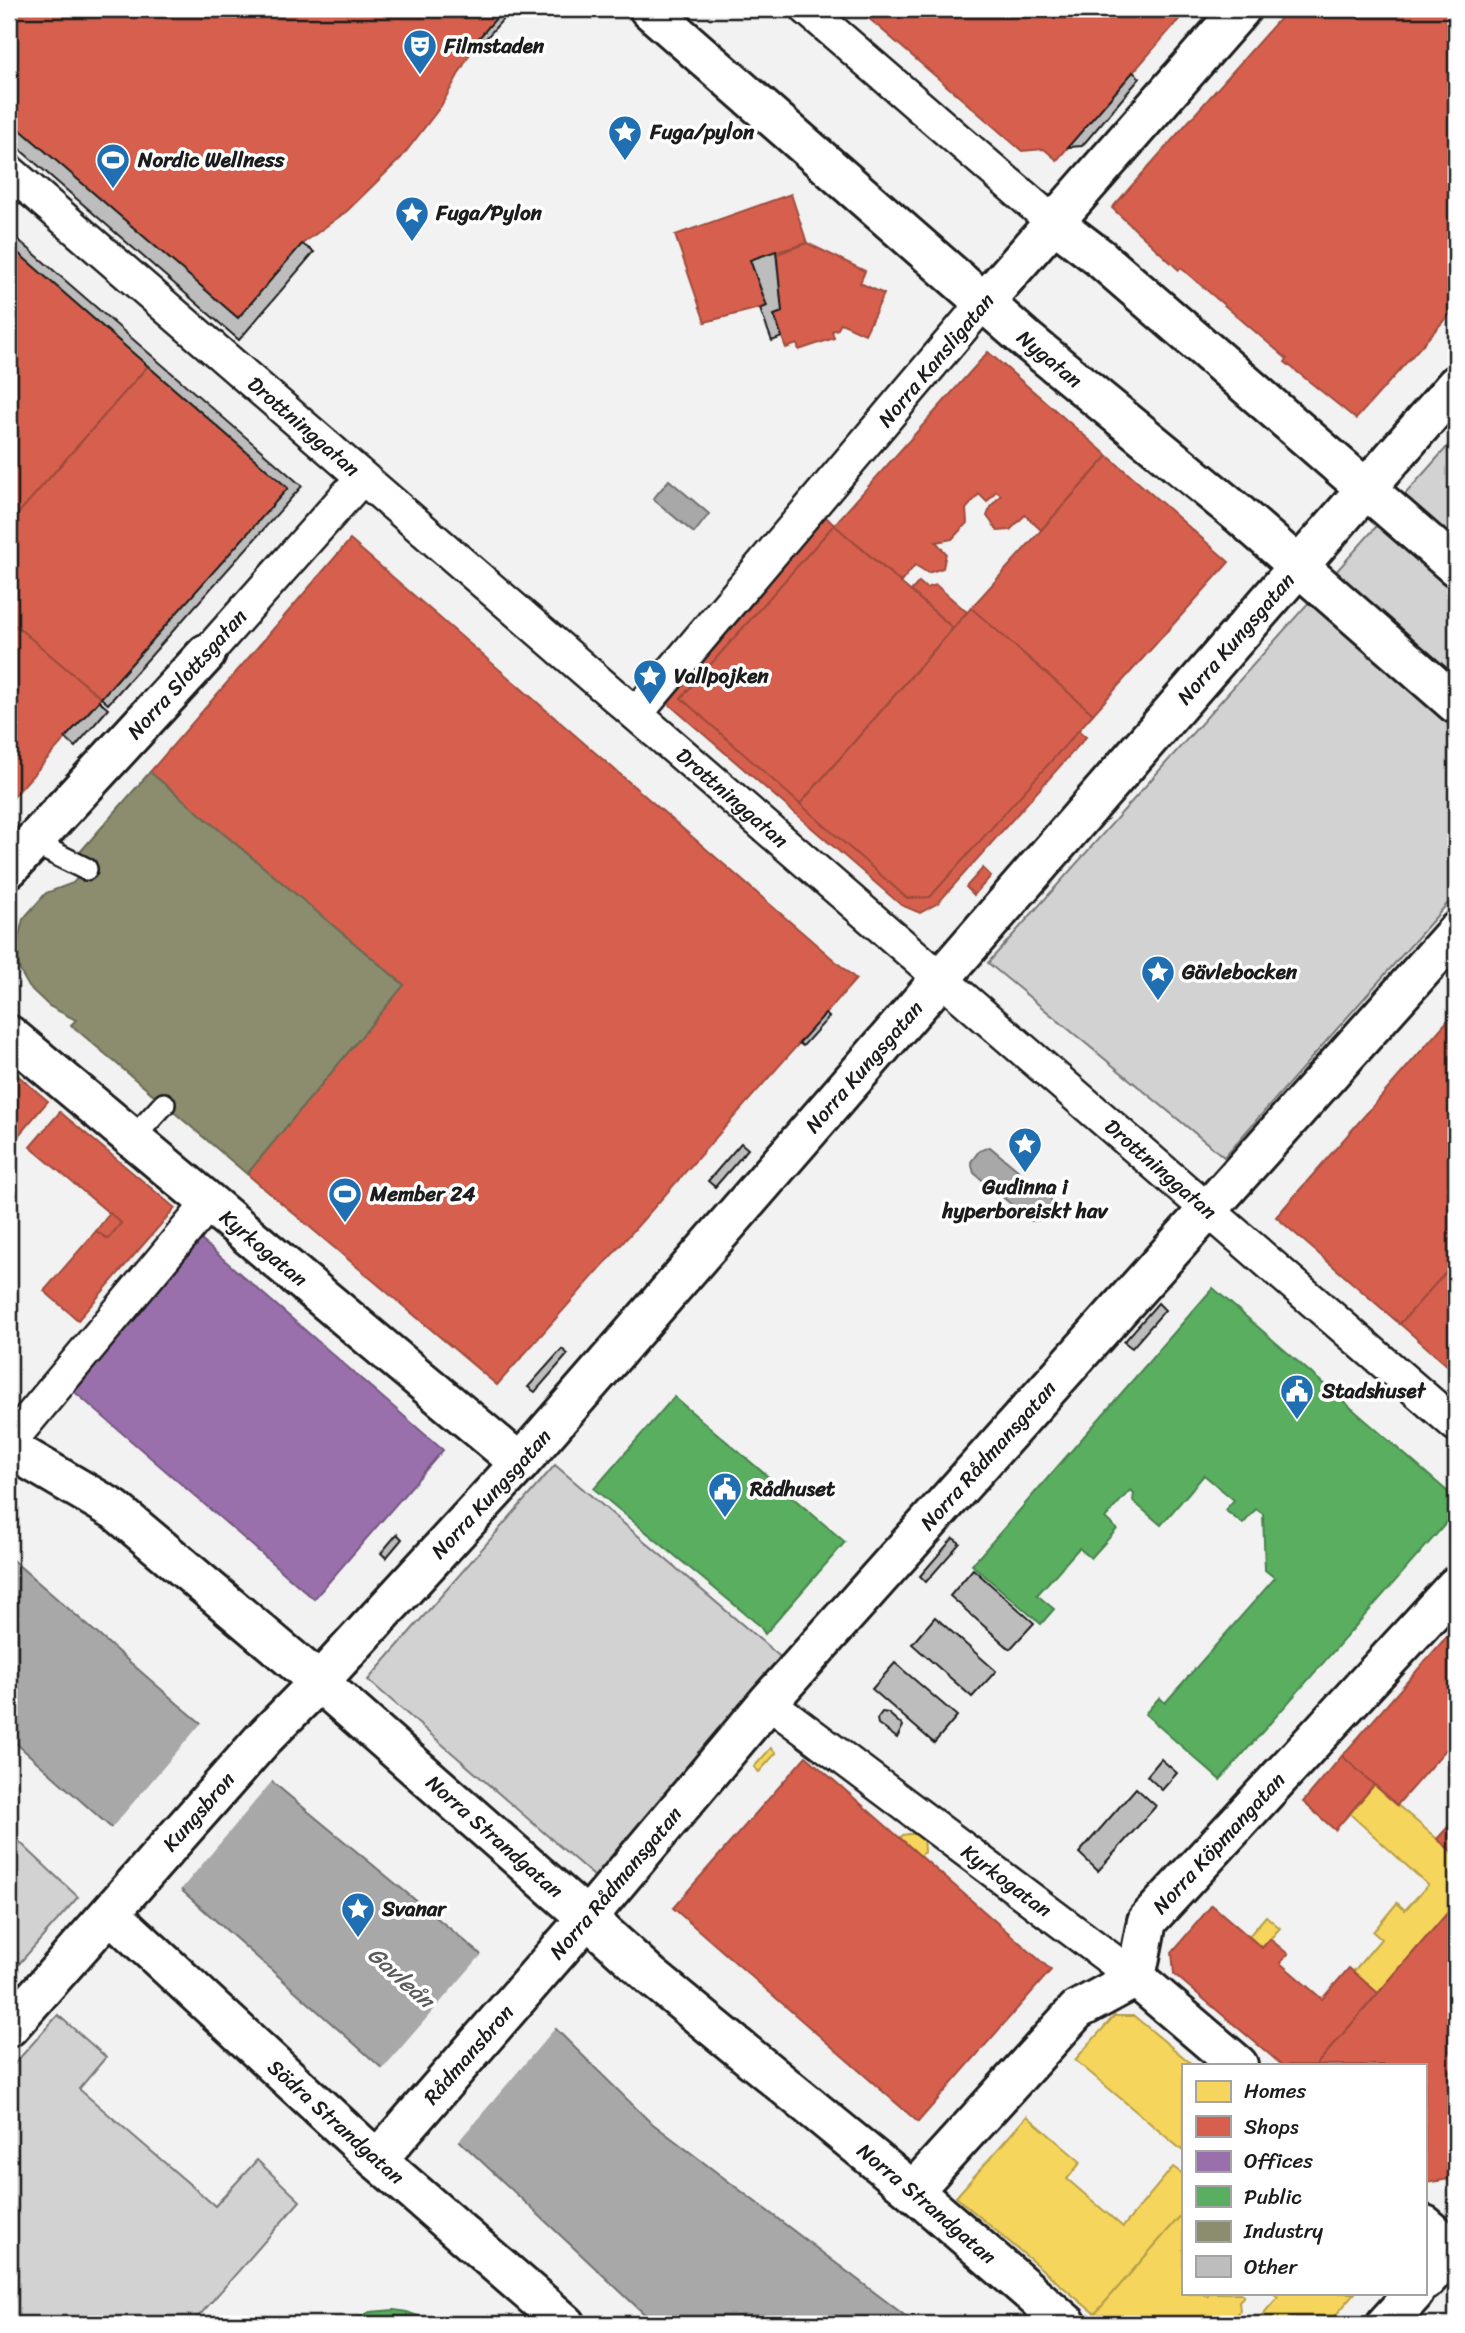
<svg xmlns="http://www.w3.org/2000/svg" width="1465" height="2333" viewBox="0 0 1465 2333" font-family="Sriracha,sans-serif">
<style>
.green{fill:#d2d2d2;stroke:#777;stroke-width:2}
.water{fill:#a8a8a8;stroke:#707070;stroke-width:2}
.pier{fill:#f2f2f2}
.homes{fill:#f6d55c;stroke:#b59e49;stroke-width:2}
.shops{fill:#d6604d;stroke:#9e4c3e;stroke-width:2}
.offices{fill:#9970ab;stroke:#745780;stroke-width:2}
.public{fill:#5aae61;stroke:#47824c;stroke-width:2}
.industry{fill:#8c8c6e;stroke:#6a6a55;stroke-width:2}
.building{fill:#bdbdbd;stroke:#1c1c1c;stroke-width:2}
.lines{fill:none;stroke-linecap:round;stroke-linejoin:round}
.service-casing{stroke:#1c1c1c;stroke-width:26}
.pedestrian-casing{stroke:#1c1c1c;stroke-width:37}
.minor-casing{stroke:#1c1c1c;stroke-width:44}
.tertiary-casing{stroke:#1c1c1c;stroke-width:44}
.service{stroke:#fff;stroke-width:21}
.pedestrian{stroke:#fff;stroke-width:32}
.minor{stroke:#fff;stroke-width:38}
.tertiary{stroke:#fff;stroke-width:38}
.labels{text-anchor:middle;stroke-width:7;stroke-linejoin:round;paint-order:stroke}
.poi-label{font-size:21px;font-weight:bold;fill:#1c1c1c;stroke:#fff;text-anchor:start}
.street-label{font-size:21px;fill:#1c1c1c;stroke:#fff}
.water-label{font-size:23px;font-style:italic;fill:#5b5b5b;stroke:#fff}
</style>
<rect width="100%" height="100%" fill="#f2f2f2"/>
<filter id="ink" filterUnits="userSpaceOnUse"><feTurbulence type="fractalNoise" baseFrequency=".0143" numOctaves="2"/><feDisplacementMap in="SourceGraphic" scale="14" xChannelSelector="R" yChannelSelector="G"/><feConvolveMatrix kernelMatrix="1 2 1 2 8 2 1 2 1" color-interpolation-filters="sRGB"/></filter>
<g filter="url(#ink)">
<g class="green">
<polygon points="1456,437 1456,894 1224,1157 988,963"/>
<polygon points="555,1465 798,1672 609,1889 368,1680"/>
<polygon points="9,1832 78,1897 9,1975"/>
<polygon points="58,2015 106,2057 79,2089 215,2206 257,2160 300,2201 192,2324 9,2324 9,2070"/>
</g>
<g class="water">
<polygon points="669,480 709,514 694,533 653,499"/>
<polygon points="990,1147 1050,1197 1053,1204 1045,1219 1031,1221 974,1173 971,1162 979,1151"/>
<polygon points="9,1557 178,1704 477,1951 649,2121 916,2324 655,2324 384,2070 9,1737"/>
</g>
<g class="pier">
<polygon points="204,1720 274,1779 178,1893 108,1832"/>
<polygon points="483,1953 557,2026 457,2143 380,2072"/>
</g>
<g class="homes">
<polygon points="771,1748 776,1753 759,1772 754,1767"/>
<polygon points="1374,1785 1456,1855 1456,1903 1378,1993 1353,1972 1381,1939 1373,1932 1397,1903 1405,1910 1428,1885 1350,1814"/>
<polygon points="923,1832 924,1852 920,1856 900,1838 903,1835"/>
<polygon points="1266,1916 1280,1928 1262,1948 1249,1936"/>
<polygon points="1114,2016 1134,2016 1193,2065 1183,2065 1183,2151 1075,2060"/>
<polygon points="1027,2116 1081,2162 1067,2179 1123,2227 1173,2167 1183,2174 1183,2213 1095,2314 956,2197"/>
<polygon points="1183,2213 1183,2293 1203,2293 1207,2296 1209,2293 1240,2293 1244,2296 1239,2301 1240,2311 1234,2319 1241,2324 1107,2324 1095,2314"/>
<polygon points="1273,2293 1355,2293 1328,2324 1254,2324 1278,2297"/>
</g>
<g class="shops">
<polygon points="9,9 504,9 478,39 441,106 401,158 347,211 302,244 238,318 9,120"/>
<polygon points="858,9 1188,9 1057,160 1044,149 1022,151"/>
<polygon points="1288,9 1456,9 1456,307 1356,419 1285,362 1287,359 1181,268 1179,270 1112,208"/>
<polygon points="791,194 807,243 750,260 767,306 705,322 675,235"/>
<polygon points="807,243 865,271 860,283 884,294 865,334 841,323 838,329 832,331 834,338 799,350 797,344 786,348 774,315 782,312 777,254"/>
<polygon points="9,245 148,366 9,524"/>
<polygon points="988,352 1108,456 1041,530 1025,515 1010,530 998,531 987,516 991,506 1001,495 996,491 987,502 979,494 966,509 967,523 952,539 936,542 946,553 943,568 928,573 915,565 901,582 834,525"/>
<polygon points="148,366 288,488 101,698 9,620 9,524"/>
<polygon points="1108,456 1229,562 1093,714 971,608"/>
<polygon points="825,516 834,525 681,698 907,898 930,897 1078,730 1086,737 938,903 920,913 901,905 664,700"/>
<polygon points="834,525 953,628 800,804 681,698"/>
<polygon points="350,540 856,979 497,1385 247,1174 404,985 150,772"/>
<polygon points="919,582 926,588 936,585 967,612 953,628 911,591"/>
<polygon points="971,608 1093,714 930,897 907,898 800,804"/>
<polygon points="9,620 101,698 9,802"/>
<polygon points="983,868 991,876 974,895 966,887"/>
<polygon points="1456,1011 1456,1261 1400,1324 1276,1217"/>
<polygon points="9,1068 48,1101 17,1137 9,1130"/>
<polygon points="60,1112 175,1208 78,1320 44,1291 96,1231 108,1239 121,1223 30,1147"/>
<polygon points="110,1213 121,1223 108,1239 96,1231"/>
<polygon points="1456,1261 1456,1373 1400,1324"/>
<polygon points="1456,1626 1456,1738 1397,1805 1342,1756"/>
<polygon points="806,1756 1051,1970 918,2122 673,1908"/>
<polygon points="1342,1756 1374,1785 1335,1830 1303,1802"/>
<polygon points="1456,1818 1456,1855 1437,1839"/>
<polygon points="1456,1903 1456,2178 1425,2183 1425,2065 1316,2065"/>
<polygon points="1212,1905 1262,1948 1270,1939 1288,1954 1280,1963 1322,1999 1349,1968 1378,1993 1316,2065 1282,2065 1174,1974 1172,1952"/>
</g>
<polygon class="offices" points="200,1239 443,1450 314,1599 70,1388"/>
<g class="public">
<polygon points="1213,1288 1456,1499 1456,1512 1220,1780 1145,1714 1159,1698 1165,1703 1275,1578 1265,1570 1263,1514 1256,1509 1243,1524 1225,1510 1234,1500 1204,1475 1161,1525 1133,1501 1134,1493 1130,1490 1105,1518 1117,1529 1091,1558 1079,1548 1037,1595 1054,1609 1041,1624 972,1565"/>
<polygon points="674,1397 845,1542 765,1634 759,1625 594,1489"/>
<polygon points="394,2310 407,2312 439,2324 345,2324 370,2312"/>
</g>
<polygon class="industry" points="150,772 404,985 247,1174 71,1025 76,1020 49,1006 29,987 20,971 16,948 23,919 46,893 73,883 86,869 74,859"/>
<g class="building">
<polygon points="504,9 512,9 481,44 478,39"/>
<polygon points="1133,72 1140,78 1082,146 1068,147"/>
<polygon points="9,120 238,318 302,244 314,252 239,340 9,140"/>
<polygon points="14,236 302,486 108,704 101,698 288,488 9,245"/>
<polygon points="776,251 782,312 774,315 782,337 772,341 760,309 767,306 750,260"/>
<polygon points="99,701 108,709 75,747 65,738"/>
<polygon points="825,1014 829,1017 803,1046 799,1043"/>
<polygon points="741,1143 748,1149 715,1187 708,1181"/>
<polygon points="1158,1303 1165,1310 1132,1348 1124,1342"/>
<polygon points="562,1349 568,1354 535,1392 528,1387"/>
<polygon points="397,1534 402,1539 386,1558 381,1553"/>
<polygon points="953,1538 960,1543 926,1582 920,1576"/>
<polygon points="973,1569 1034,1623 1010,1649 950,1596"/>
<polygon points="935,1617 996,1671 972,1697 912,1644"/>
<polygon points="895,1663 957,1716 934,1743 872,1689"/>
<polygon points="882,1712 888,1713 903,1726 897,1738 878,1724 877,1719"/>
<polygon points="1161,1759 1177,1773 1162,1790 1147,1776"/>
<polygon points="1136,1788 1156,1806 1098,1871 1079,1853"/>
</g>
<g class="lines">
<g class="service-casing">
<g id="service">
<polyline points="32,842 86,869"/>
<polyline points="132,1139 164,1104"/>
</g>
</g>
<g class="pedestrian-casing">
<g id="pedestrian">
<polyline points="807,9 1053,222"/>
<path id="s1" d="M9,171L1456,1425"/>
<polyline points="206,654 362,478"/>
<polyline points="636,714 985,301"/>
<polyline points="9,1443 209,1203"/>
<path id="s2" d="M768,1702L1136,1978"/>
</g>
</g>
<g class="minor-casing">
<g id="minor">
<path id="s3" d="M649,9L1029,342L1240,515L1456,704"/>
<polyline points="1053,222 1099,257 1456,567"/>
<polyline points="985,301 1241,9"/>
<polyline points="9,868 206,654"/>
<path id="s4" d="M9,1035L520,1463"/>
<polyline points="9,1448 115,1510 319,1682"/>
<path id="s5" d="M587,1918L652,1977L913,2191L1067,2324"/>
<path id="s6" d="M1136,1978L1147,1921L1456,1586"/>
<polyline points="1136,1978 1238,2065"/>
<polyline points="377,2160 566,2324"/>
<polyline points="913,2191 1077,2010 1136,1978"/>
<polyline points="1425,2225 1456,2252"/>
<polyline points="1425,2281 1456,2245"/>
<polyline points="1386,2324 1414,2293"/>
</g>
</g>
<g class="tertiary-casing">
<g id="tertiary">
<path id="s7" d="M319,1682L587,1918"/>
<path id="s8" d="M111,1914L377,2160L587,1918L768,1702L1456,932"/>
<path id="s9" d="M9,2027L263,1739L319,1682L520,1463L1456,385"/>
</g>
</g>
<use href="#service" class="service"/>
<use href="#pedestrian" class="pedestrian"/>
<use href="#minor" class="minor"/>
<use href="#tertiary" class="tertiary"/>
</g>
</g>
<defs>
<g id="theatre-pin" transform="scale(1.75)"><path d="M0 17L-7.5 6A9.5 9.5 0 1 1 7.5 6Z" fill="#1f6fb2" stroke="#fff"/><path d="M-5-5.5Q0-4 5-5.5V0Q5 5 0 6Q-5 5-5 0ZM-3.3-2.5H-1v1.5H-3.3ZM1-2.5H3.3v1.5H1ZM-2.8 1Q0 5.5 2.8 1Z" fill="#fff"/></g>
<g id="sight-pin" transform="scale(1.75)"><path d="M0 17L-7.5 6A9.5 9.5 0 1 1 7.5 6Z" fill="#1f6fb2" stroke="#fff"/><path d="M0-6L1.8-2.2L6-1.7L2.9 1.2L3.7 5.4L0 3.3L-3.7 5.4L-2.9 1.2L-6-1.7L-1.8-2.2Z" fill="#fff"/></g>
<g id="stadium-pin" transform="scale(1.75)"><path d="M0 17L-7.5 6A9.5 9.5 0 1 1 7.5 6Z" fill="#1f6fb2" stroke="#fff"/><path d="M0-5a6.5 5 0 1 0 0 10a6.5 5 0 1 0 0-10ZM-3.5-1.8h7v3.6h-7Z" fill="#fff"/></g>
<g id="civic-pin" transform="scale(1.75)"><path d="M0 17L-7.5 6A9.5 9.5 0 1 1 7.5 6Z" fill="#1f6fb2" stroke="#fff"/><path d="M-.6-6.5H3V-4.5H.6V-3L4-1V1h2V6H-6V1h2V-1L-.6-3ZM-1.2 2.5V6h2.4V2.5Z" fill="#fff"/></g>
</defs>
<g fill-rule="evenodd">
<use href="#theatre-pin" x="420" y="46"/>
<use href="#sight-pin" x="625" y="132"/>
<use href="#stadium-pin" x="113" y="160"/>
<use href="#sight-pin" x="412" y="213"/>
<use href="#sight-pin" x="650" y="676"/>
<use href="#sight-pin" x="1158" y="972"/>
<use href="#sight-pin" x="1025" y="1144"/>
<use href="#stadium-pin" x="345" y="1194"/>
<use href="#civic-pin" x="1297" y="1391"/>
<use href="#civic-pin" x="725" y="1489"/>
<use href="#sight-pin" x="358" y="1909"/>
</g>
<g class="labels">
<g class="poi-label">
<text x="444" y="53">Filmstaden</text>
<text x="650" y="139">Fuga/pylon</text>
<text x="138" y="167">Nordic Wellness</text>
<text x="436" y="220">Fuga/Pylon</text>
<text x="674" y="683">Vallpojken</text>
<text x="1182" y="979">Gävlebocken</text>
<text x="1025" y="1194" text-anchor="middle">Gudinna i<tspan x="1025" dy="24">hyperboreiskt hav</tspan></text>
<text x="370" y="1201">Member 24</text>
<text x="1322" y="1398">Stadshuset</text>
<text x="750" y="1496">Rådhuset</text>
<text x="382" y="1916">Svanar</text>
</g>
<g class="street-label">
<text dy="7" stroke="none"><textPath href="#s3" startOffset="532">Nygatan</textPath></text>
<text transform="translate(936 360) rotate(-50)" y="7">Norra Kansligatan</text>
<text dy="7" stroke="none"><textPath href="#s1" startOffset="390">Drottninggatan</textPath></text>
<text dy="7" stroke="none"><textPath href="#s9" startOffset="1853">Norra Kungsgatan</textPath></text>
<text transform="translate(187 674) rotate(-48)" y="7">Norra Slottsgatan</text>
<text dy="7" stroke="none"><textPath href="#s1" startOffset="957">Drottninggatan</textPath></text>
<text dy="7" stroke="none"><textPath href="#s9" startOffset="1286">Norra Kungsgatan</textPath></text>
<text dy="7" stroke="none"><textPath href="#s1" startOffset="1524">Drottninggatan</textPath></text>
<text dy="7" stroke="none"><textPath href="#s4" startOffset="332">Kyrkogatan</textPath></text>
<text dy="7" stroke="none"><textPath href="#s8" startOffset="1295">Norra Rådmansgatan</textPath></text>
<text dy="7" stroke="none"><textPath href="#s9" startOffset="719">Norra Kungsgatan</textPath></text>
<text dy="7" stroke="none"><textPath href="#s9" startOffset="287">Kungsbron</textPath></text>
<text dy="7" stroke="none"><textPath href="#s7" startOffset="234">Norra Strandgatan</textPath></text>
<text dy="7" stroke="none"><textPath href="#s6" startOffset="164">Norra Köpmangatan</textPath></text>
<text dy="7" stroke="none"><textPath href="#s2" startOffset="298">Kyrkogatan</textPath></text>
<text dy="7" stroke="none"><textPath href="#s8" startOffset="728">Norra Rådmansgatan</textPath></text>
<text dy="7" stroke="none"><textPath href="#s8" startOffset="502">Rådmansbron</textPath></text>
<text transform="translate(336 2122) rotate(42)" y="7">Södra Strandgatan</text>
<text dy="7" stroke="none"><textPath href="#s5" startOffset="444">Norra Strandgatan</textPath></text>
</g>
<g class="water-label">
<text transform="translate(401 1977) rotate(42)" y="8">Gavleån</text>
</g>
</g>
<rect width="1465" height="2333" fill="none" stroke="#fff" stroke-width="35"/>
<rect x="18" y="18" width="1430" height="2298" fill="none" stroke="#1c1c1c" stroke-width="2.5" filter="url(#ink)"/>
<rect x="1182" y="2064" width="245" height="231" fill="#ffffff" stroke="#a4a4a4" stroke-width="2"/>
<rect x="1196" y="2081" width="35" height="21" fill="#f6d55c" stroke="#a4a4a4" stroke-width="2"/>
<text x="1244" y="2098" font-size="21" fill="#1c1c1c">Homes</text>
<rect x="1196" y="2116" width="35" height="21" fill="#d6604d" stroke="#a4a4a4" stroke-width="2"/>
<text x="1244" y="2134" font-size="21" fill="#1c1c1c">Shops</text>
<rect x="1196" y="2151" width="35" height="21" fill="#9970ab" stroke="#a4a4a4" stroke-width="2"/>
<text x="1244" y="2168" font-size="21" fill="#1c1c1c">Offices</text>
<rect x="1196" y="2186" width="35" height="21" fill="#5aae61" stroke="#a4a4a4" stroke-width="2"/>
<text x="1244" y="2204" font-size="21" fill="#1c1c1c">Public</text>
<rect x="1196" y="2221" width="35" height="21" fill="#8c8c6e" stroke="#a4a4a4" stroke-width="2"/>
<text x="1244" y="2238" font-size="21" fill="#1c1c1c">Industry</text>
<rect x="1196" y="2256" width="35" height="21" fill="#bdbdbd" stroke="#a4a4a4" stroke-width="2"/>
<text x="1244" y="2274" font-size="21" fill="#1c1c1c">Other</text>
</svg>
